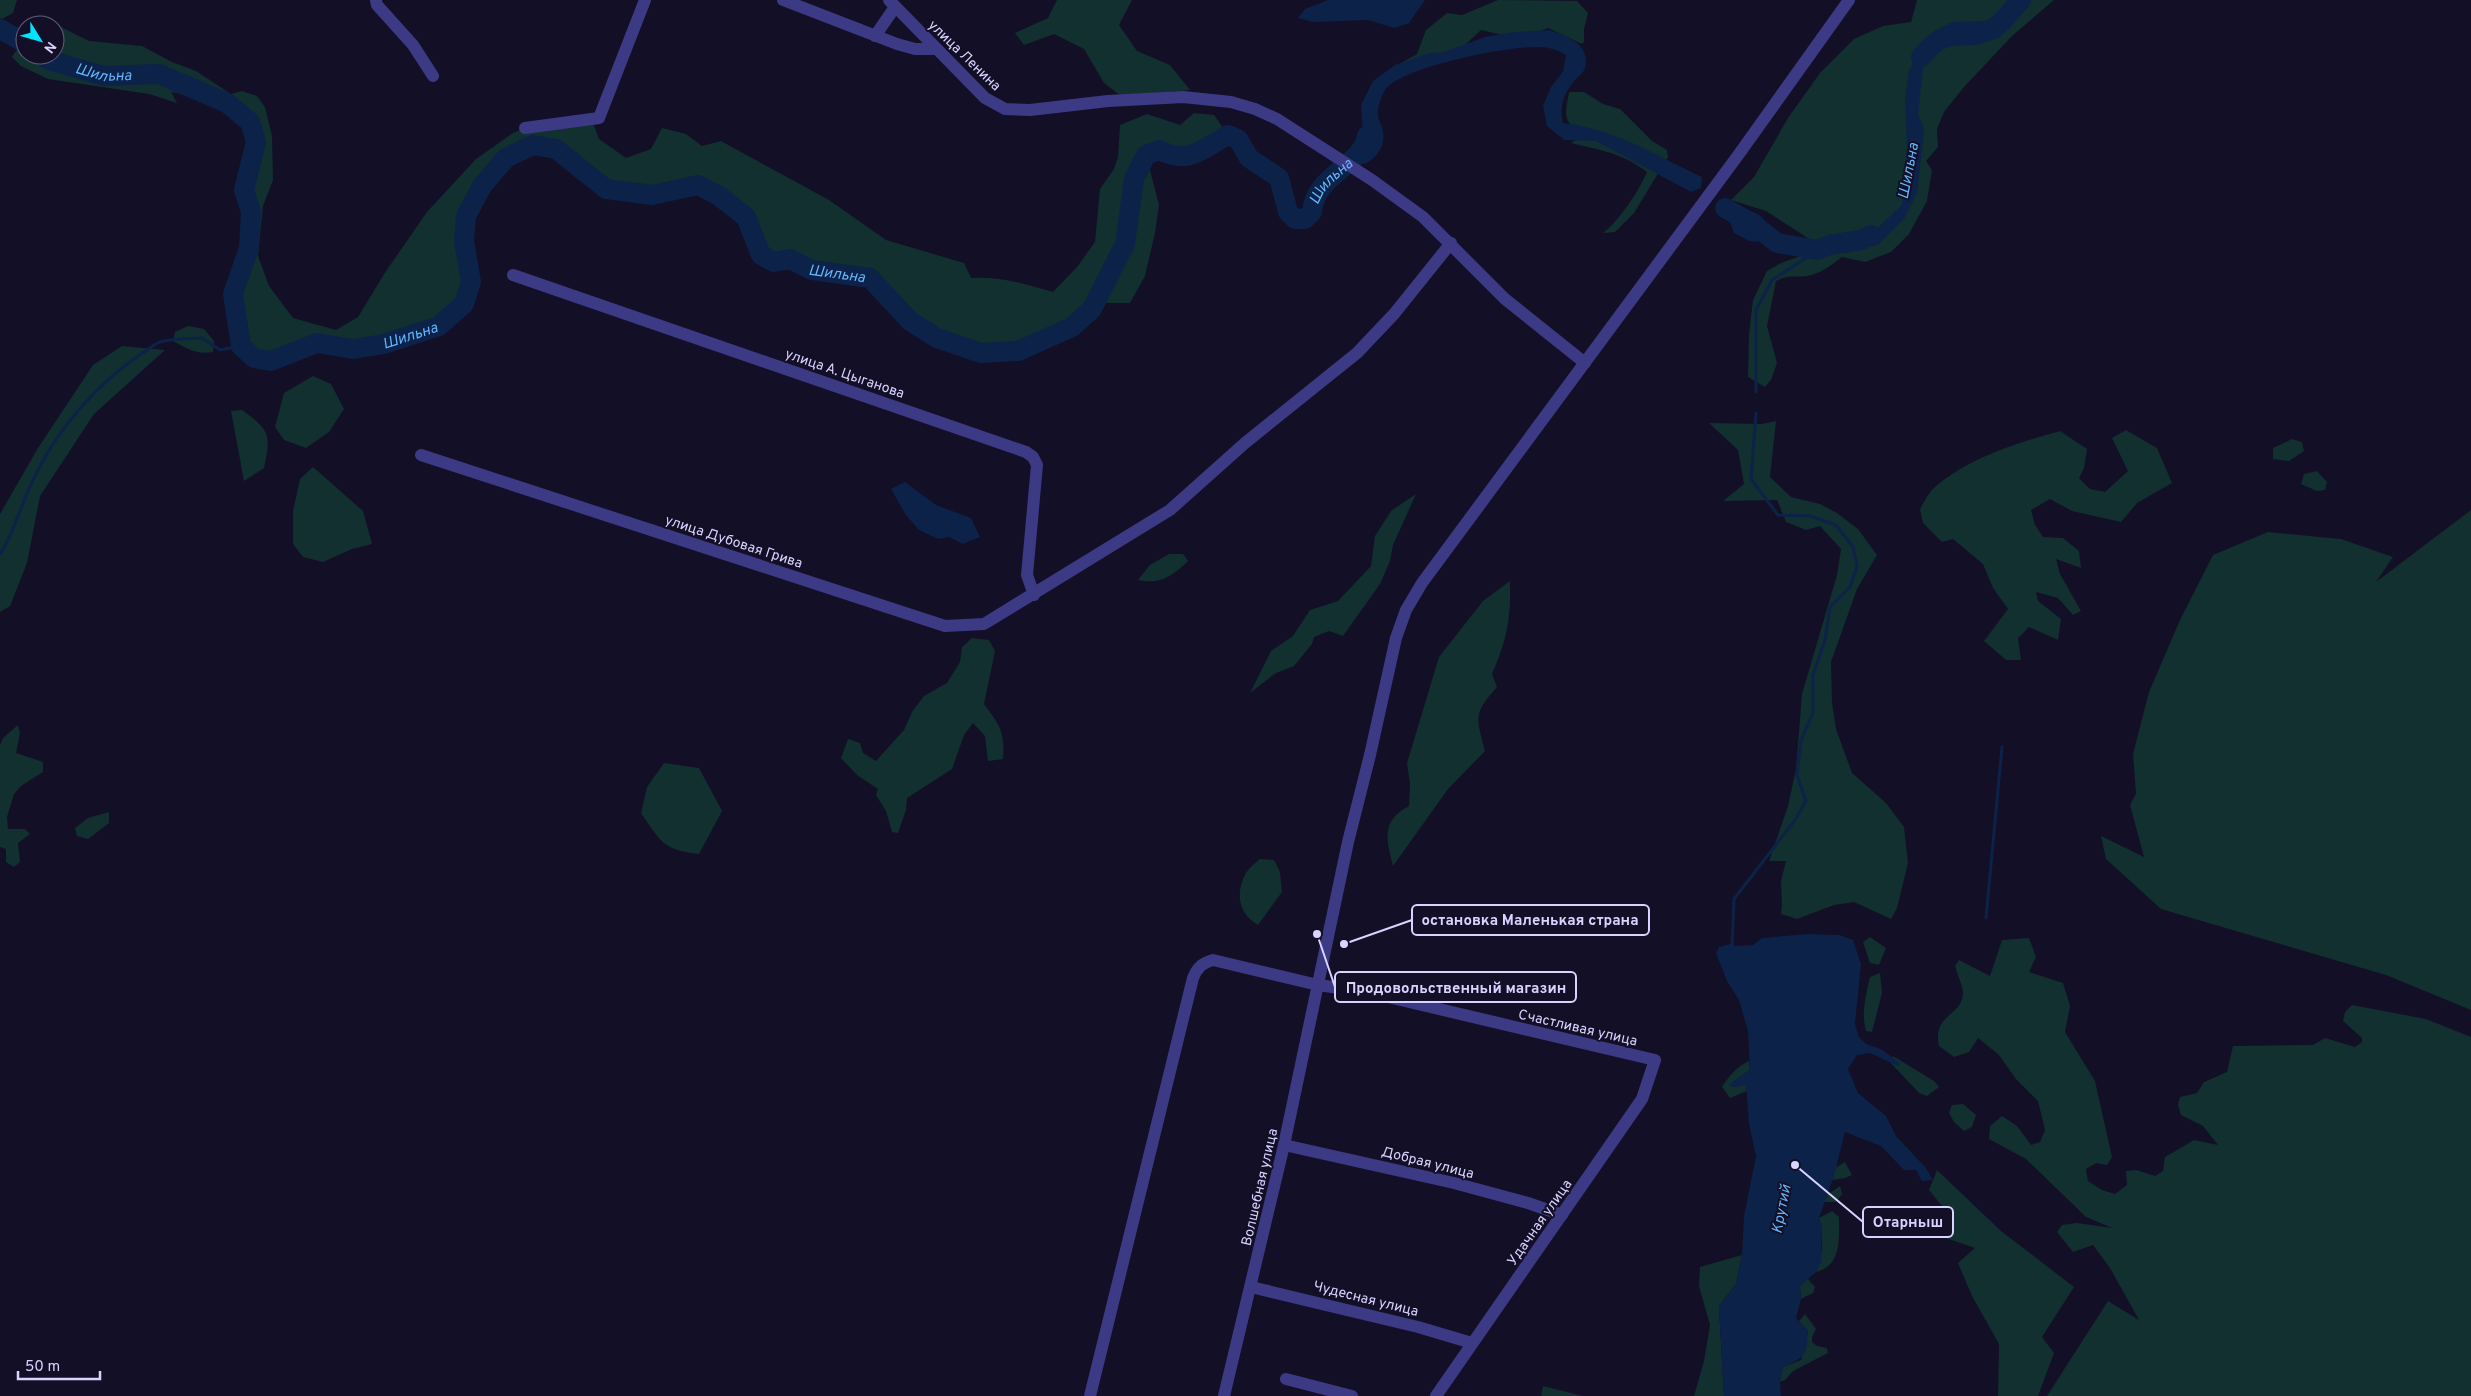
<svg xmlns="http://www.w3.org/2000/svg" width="2471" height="1396" viewBox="0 0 2471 1396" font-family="Overpass,sans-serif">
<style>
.green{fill:#12302f}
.water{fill:#0c2248}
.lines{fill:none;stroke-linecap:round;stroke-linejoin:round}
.stream{stroke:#0c2248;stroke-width:3}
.river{stroke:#0c2248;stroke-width:20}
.minor{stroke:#3d3a85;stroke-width:12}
.labels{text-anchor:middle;stroke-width:4;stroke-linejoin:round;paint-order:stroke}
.street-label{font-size:14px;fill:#d9d4ff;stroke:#130f26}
.water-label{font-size:15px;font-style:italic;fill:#62b6ff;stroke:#130f26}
.leader{fill:none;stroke:#d9d4ff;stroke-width:2}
.callout-dot{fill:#d9d4ff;stroke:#130f26;stroke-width:2}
.callout{fill:#130f26;stroke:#d9d4ff;stroke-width:2}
.callout-label{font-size:15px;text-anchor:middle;font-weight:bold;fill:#d9d4ff}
</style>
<rect width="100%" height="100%" fill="#130f26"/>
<g class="green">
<polygon points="0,0 17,0 13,13 2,19 0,18"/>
<polygon points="1057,0 1132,0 1119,25 1137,51 1170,65 1190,90 1121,96 1104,83 1084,49 1054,34 1024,45 1015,33 1048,18"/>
<polygon points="1498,0 1577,1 1588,13 1584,29 1584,42 1582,44 1548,28 1519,39 1481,30 1454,55 1392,74 1401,63 1417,54 1426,30 1447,13 1462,15"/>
<path d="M1917,0H2054L2012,36L1964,87L1944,112L1937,129L1938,147L1926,161L1932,170L1927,201L1909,234L1891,252L1865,262L1842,257C1832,265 1820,274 1807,276C1794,278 1790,274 1776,281L1767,326L1777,363L1771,380L1765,387L1748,377L1749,334L1753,300L1767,271L1781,263L1823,248L1766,211L1731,200L1754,177L1788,118L1820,73L1854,39L1883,26L1911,22Z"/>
<path d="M53,23L89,41L142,46L172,62L196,71L231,94L242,91L257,96L265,107L272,136L273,180L263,206L258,256L269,286L293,318L336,330L358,317L386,271L427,212L476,159L513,133L525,128L593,123L599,139L626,158L651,149L662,128L686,134L702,146L721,141L829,200L886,240L964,263L971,278C1000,276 1026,284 1053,292L1077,267L1095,242L1100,189L1114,169L1118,157L1120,125L1147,114L1180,125L1194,113L1214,115L1228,135C1201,150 1189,165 1159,150L1146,155L1159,205L1155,233L1145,276L1130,303H1104L1092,309L1072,327L1018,351L981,353L937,338L910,321L870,278L812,270L790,259L774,262L761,255L746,217L719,196L698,185L652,195L606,189L604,182L576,152L534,145L505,158L482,186L466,216L464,241L471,282L464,304L439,326L384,344L353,349L317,343L271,361L254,358L241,346L233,294L249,248L251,212L244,190L256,142L250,122L201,97L171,92L177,103L149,94L48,79L21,66L12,57L25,37V55H55V25H47Z"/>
<path d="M1569,92H1584L1603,104L1620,109L1652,141L1667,150L1668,157L1634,213L1615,232L1603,233C1619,221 1639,191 1647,172C1620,152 1603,151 1571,143L1583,135C1562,121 1565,115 1569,92Z"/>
<path d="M188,326L204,329L214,341L213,352C197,355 187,349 173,341L175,332Z"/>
<polygon points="122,346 165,350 94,414 40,496 27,563 10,606 0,612 0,514 38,448 93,365"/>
<polygon points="313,376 331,384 344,409 329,432 306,448 284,440 275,427 284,393"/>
<path d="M242,410C270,430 271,435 264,468L244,481L231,411Z"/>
<polygon points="1776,421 1770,477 1791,497 1820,504 1837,513 1858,529 1877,555 1857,589 1831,662 1832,703 1836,729 1852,773 1886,803 1904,827 1908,863 1897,908 1891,919 1854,902 1834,905 1797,919 1781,914 1782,905 1781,881 1786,861 1769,861 1788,806 1796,769 1802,694 1837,575 1841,549 1820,526 1806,530 1786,522 1777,500 1723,501 1744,484 1738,450 1709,423 1762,424"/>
<path d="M2126,430L2157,448L2172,483L2137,503L2121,522L2072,511L2050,499L2031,510L2035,525L2043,537L2063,538L2079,551L2081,568L2056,559L2060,574L2081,611L2073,615L2058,598L2036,592L2038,601L2061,619L2058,640L2029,627L2018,638L2021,660H2006L1984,641L2008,609L1993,588L1983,564L1953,539L1942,542L1923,523L1920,509C1924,502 1929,492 1935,487C1970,457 2017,443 2060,431L2087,449L2084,468L2079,478L2090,489L2105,492L2128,471L2112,438Z"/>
<polygon points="2292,439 2302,442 2304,451 2289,461 2273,459 2273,448"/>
<polygon points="313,467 363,511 372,544 352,549 323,562 303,557 293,544 293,511 300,479"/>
<polygon points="2317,471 2327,482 2325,490 2317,491 2301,484 2304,474"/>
<polygon points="1416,494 1393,545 1390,561 1380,584 1343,636 1329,631 1314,637 1312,644 1294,666 1276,673 1250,693 1271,651 1293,636 1310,610 1338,601 1371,566 1375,536 1391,511"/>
<polygon points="2471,510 2471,1010 2386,975 2161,909 2106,859 2101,836 2144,857 2130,805 2136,794 2133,754 2149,692 2180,620 2213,555 2268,532 2341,539 2393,557 2376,582"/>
<path d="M1169,554H1183L1188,561C1173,576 1159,585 1138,580L1150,565Z"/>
<path d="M1510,581C1511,619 1507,640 1492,674L1497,687C1473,714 1476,717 1485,751L1448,789L1393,866C1386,838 1381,821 1409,806L1410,784L1407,763L1439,657L1483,601Z"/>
<path d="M972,638L989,640L995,651L984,704C1000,726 1005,731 1003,759L988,761L985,736L973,723L964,735L952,769L907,798L906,810L898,833L892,832L886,811L876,795L878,789L857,775L841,758L848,739L860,743L863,753L876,761L904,730L912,712L924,696L947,683L960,662L962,647Z"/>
<polygon points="18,725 20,733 16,753 43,762 43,772 21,786 14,794 7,817 8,829 25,829 30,834 18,843 20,862 14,867 6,862 6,849 0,847 0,745 3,738"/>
<path d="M664,763L699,768L722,811L699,854C663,850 661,842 641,813L647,787Z"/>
<polygon points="109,812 109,823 88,839 77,836 75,828 88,818"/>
<path d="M1260,859L1274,860L1280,872L1282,892L1258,925C1238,914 1235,892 1246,873C1249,868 1255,863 1260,859Z"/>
<polygon points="1870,937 1886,948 1879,965 1870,963 1863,942"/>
<path d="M2029,938L2036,957L2029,972L2063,983L2070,1006L2065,1032L2095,1081L2112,1157L2107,1165L2096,1163L2086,1169L2088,1181L2102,1190L2115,1194L2127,1185L2126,1171L2136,1170L2155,1176L2163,1171L2165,1157L2194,1140L2218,1145L2203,1126L2181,1115L2178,1105L2180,1097L2197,1093L2204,1082L2227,1072L2233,1046L2313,1045L2325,1038L2355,1047L2362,1042V1038L2343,1021L2345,1012L2352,1005L2426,1019L2471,1037V1396H2047L2108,1301L2139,1320L2110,1268L2093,1245L2073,1252L2057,1232L2062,1225L2077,1223L2112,1228L2086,1217L2026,1159L1989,1139L1990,1126L2002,1116L2017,1126L2031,1145L2040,1142L2045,1130L2038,1101L2016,1079L1999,1055L1978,1038L1969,1052L1954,1057L1939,1046C1932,1013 1963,1017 1963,992C1962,984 1957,974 1955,966L1959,960L1990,976L2002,940Z"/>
<path d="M1880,973L1882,993L1872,1032L1866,1031C1861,1014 1866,994 1870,977Z"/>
<polygon points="1893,1056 1934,1081 1939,1087 1927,1096 1919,1093 1890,1062"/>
<path d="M1749,1061L1750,1070L1729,1085L1735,1087L1746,1084L1747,1091L1730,1098L1722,1087C1729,1076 1736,1067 1749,1061Z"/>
<polygon points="1963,1104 1976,1115 1972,1127 1964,1131 1954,1122 1949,1113 1952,1105"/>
<polygon points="1845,1162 1852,1175 1845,1178 1832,1180 1835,1168"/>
<polygon points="1937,1170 2001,1231 2074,1287 2042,1337 2054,1353 2038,1396 1998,1396 1999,1344 1972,1296 1958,1263 1975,1248 1940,1236 1951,1217 1929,1190"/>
<polygon points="1840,1186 1842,1194 1836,1202 1824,1202 1827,1195"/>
<path d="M1832,1211L1839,1217C1839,1238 1842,1266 1816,1272C1823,1256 1824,1234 1819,1218Z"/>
<polygon points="1742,1255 1736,1284 1719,1306 1724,1396 1694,1396 1704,1361 1710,1325 1699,1286 1700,1267"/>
<polygon points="1808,1279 1815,1287 1813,1293 1801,1299 1800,1286"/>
<polygon points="1805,1314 1816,1329 1812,1337 1812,1342 1817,1346 1827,1348 1828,1353 1793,1371 1785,1380 1780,1382 1783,1367 1801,1360 1808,1331 1799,1321"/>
<polygon points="1543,1386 1583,1396 1541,1396"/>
</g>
<g class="water">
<polygon points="1328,0 1425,0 1409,23 1394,28 1368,20 1313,22 1298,18 1305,9"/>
<polygon points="2011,0 2031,0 2000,37 1989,40 1963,31 1951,31 1929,47 1923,69 1918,114 1924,129 1923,142 1917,193 1904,219 1878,245 1851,249 1845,239 1873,232 1902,205 1907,147 1905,99 1909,71 1923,45 1934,31 1952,22 1992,21"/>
<path d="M1549,30C1567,36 1591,44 1585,68C1584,72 1578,77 1575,80C1564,93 1559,106 1563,123C1613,128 1657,156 1702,177L1701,188L1691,192L1596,141L1564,140L1547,126L1543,106L1551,87L1563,71L1566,55C1561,52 1554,49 1548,48C1521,42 1400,67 1385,90C1381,97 1377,108 1378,116C1378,120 1381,123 1382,127C1387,143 1379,156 1365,164L1352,157L1364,145L1361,105L1373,81L1395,65L1429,53L1444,52L1485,37L1515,32Z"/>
<path d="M1736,207C1767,214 1762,217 1776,243L1749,241L1734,233L1728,217Z"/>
<polygon points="905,482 936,505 971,518 980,537 963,544 949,537 938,539 919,530 906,515 891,489"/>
<path d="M1808,934L1839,935L1853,940L1861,964L1855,1024L1859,1037L1866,1044L1881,1049L1900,1063L1898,1066L1870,1053L1857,1055L1848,1069L1858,1093L1886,1116L1896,1136L1926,1168L1933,1180L1922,1181L1916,1170H1904L1881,1146L1845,1132L1834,1176L1819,1218L1822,1227L1821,1261L1816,1272L1800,1286L1801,1299L1796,1318L1808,1331C1806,1356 1806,1357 1783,1367L1780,1382L1781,1396H1724L1719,1306L1736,1284L1742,1255L1744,1216L1756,1156L1749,1124L1746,1085L1735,1087L1729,1085L1750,1070L1748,1031L1739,1000L1727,981L1716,953L1719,947L1734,943V946L1753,945L1762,938Z"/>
</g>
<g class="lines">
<g class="stream">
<polyline points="1756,392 1756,310 1772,280 1818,250"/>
<path d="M0,554C16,529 22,500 36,474C59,427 98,383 141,354C147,351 154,344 160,342C174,338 189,339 202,338L220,350L241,346"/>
<polyline points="1986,918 2002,747"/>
<polyline points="1732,946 1734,899 1795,820 1806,801 1797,775 1801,740 1813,713 1813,675 1825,640 1830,607 1850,587 1857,566 1853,547 1836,525 1810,516 1778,515 1751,479 1756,413"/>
</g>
<g class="river">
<polyline points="0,29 25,43"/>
<path id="s1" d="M42,55L49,60L104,76L159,74L227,103L250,122L256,142L244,190L251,212L249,248L233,294L241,346L254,358L271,361L317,343L353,349L384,344L439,326L464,304L471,282L464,241L466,216L482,186L506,158L533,145L556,149L606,189L652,195L698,185L719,196L746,217L761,255L774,262L790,259L812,270L870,278L910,321L937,338L981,353L1018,351L1072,327L1092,309L1125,244L1134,179L1146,155L1159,150C1189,165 1201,150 1228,135L1238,139L1249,158L1279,178L1288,212L1295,219H1305L1312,212C1315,174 1362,166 1367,136"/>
<path d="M1921,57C1950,22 1958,44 1990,30C2002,25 2012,9 2021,0"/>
<polyline points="1725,208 1753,224 1777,243 1818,250 1829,245 1861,240 1871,235"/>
</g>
<g class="minor">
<polyline points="376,0 377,5 413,45 433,76"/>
<polyline points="783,0 897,44 915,49 935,49"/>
<polyline points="889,0 985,98 1005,109 1030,110 1108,101 1183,97 1231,102 1255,109 1277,119 1372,180 1423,217 1505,299 1585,363"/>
<polyline points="875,36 895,7"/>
<polyline points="525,128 599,118 645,0"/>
<polyline points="513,275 1026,452 1033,457 1037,465 1027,575 1034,595"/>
<polyline points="421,455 945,626 984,624 1170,510 1245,443 1357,353 1394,314 1451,243"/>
<polyline points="1284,1145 1454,1183 1528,1203 1562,1215"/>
<polyline points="1251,1287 1418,1327 1472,1343"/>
<polyline points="1286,1379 1352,1396"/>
<path d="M1090,1396L1193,978C1197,968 1202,963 1213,960L1318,985L1367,992L1655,1060L1642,1099L1436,1396"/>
<polyline points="1224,1396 1284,1145 1348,842 1370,755 1396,638 1406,610 1422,583 1739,154 1849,0"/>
</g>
</g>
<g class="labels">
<g class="street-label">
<text transform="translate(965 55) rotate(44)" y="5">улица Ленина</text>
<text transform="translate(845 373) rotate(19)" y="5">улица А. Цыганова</text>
<text transform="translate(734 541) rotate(18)" y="5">улица Дубовая Грива</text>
<text transform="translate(1578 1027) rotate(13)" y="5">Счастливая улица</text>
<text transform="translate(1428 1162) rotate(14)" y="5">Добрая улица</text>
<text transform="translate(1259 1187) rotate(-77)" y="5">Волшебная улица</text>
<text transform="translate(1539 1222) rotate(-55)" y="5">Удачная улица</text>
<text transform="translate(1366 1298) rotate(14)" y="5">Чудесная улица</text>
</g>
<g class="water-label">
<text dy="5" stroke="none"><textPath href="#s1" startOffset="65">Шильна</textPath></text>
<text transform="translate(1908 171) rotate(-79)" y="5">Шильна</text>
<text dy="5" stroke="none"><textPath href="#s1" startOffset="1969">Шильна</textPath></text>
<text dy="5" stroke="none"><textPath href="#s1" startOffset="1250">Шильна</textPath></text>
<text dy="5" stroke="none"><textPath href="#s1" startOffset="635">Шильна</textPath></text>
<text transform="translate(1781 1209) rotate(-79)" y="5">Крутий</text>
</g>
</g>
<path class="leader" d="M1344 944L1412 920M1317 934L1335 987M1795 1165L1863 1222"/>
<g class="callout-dot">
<circle cx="1344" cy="944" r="5"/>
<circle cx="1317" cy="934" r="5"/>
<circle cx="1795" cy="1165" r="5"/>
</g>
<g class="callout">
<rect x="1412" y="905" width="237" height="30" rx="5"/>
<rect x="1335" y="972" width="241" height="30" rx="5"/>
<rect x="1863" y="1207" width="90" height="30" rx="5"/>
</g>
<g class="callout-label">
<text x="1530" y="925">остановка Маленькая страна</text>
<text x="1456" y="993">Продовольственный магазин</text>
<text x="1908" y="1227">Отарныш</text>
</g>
<g transform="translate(40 40) rotate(127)"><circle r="24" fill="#130f26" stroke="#625e7d"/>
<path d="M0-4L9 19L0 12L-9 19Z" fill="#00e5ff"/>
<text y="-8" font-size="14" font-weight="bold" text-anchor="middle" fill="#d9d4ff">N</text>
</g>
<path d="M18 1371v8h82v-8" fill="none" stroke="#d9d4ff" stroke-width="2.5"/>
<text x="25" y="1371" font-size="15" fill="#d9d4ff" stroke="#130f26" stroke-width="4" paint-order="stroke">50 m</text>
</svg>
